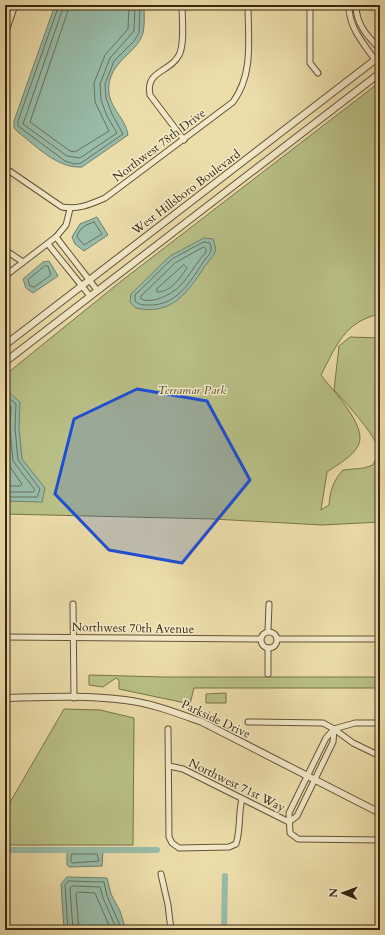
<svg xmlns="http://www.w3.org/2000/svg" width="385" height="935" viewBox="0 0 385 935" font-family="Cardo,serif">
<style>
.green{fill:#b9c087;stroke:#78744b}
.water{fill:#98bca9;stroke:#72806b}
.lines{fill:none;stroke-linecap:round;stroke-linejoin:round}
.shore{stroke:#68725c;stroke-width:1}
.canal{stroke:#98bca9;stroke-width:6}
.minor-casing{stroke:#655436;stroke-width:7}
.tertiary-casing{stroke:#655436;stroke-width:8}
.minor{stroke:#f2e9c8;stroke-width:5}
.tertiary{stroke:#f2e9c8;stroke-width:6}
.marked{fill:#1d4ed8;fill-opacity:0.2;stroke:#1d4ed8;stroke-width:3;stroke-linejoin:round}
.labels{text-anchor:middle;stroke-width:3;stroke-linejoin:round;paint-order:stroke}
.street-label{font-size:12px;fill:#38270f;stroke:#f2e9c8}
.park-label{font-size:12px;font-style:italic;fill:#584d2d;stroke:#f2e9c8}
</style>
<rect width="100%" height="100%" fill="#ebddaa"/>
<filter id="stains"><feTurbulence type="fractalNoise" baseFrequency=".005" numOctaves="4"/><feColorMatrix values="0 0 0 0 .2 0 0 0 0 .09 0 0 0 0 .02 0 0 0 .5 -.17"/></filter>
<radialGradient id="worn" r=".72"><stop offset=".6" stop-color="#630" stop-opacity="0"/><stop offset="1" stop-color="#630" stop-opacity=".3"/></radialGradient>
<g class="green">
<path d="M376,85L380,94V314C345,321 336,346 321,375C332,390 369,427 358,446C352,457 337,465 327,472L321,510L329,505C330,491 333,481 343,470L364,468L373,465C376,458 379,452 376,444C372,431 344,401 334,390L339,346L350,337L380,338V522L322,525L213,519L5,514V375L120,282Z"/>
<polygon points="89,675 164,677 380,677 380,688 194,688 190,704 119,689 119,680 116,678 103,687 89,685"/>
<polygon points="226,693 226,703 206,703 206,694"/>
<polygon points="64,709 100,710 134,718 133,845 5,845 5,811"/>
</g>
<g class="water">
<path d="M55,5H144C144,14 145,24 143,33C138,52 113,59 109,84C106,107 126,117 128,135L82,167C58,169 36,146 18,132L14,128V121Z"/>
<polygon points="97,217 108,235 84,251 75,244 72,237 80,224"/>
<path d="M204,238L213,239C219,255 213,254 205,266C188,292 172,316 136,308L130,302L131,294L170,256Z"/>
<polygon points="49,261 58,276 33,293 26,288 23,279 43,262"/>
<polygon points="10,393 20,402 19,428 22,459 45,488 42,502 5,501 5,396"/>
<polygon points="67,850 103,850 102,866 69,867 67,865"/>
<polygon points="67,877 107,878 111,894 120,911 126,930 64,930 61,884"/>
</g>
<g class="lines">
<g class="shore">
<polyline points="59,5 18,121 18,126 65,161 74,164 81,163 123,134 112,114 106,98 105,84 114,61 134,41 139,33 140,5"/>
<polyline points="64,5 23,124 67,156 80,158 117,133 107,116 101,100 100,84 110,58 134,31 135,5"/>
<polyline points="70,5 30,122 70,151 75,152 109,131 95,102 94,83 105,55 128,29 129,5"/>
<path d="M94,222L102,234L84,245L77,237C79,228 85,225 94,222Z"/>
<path d="M204,242L210,243C214,254 206,256 202,264C189,284 175,306 149,305C143,305 139,305 135,301V295L172,259Z"/>
<path d="M204,247L206,249V252C191,268 185,289 163,297C156,300 148,302 141,299V296L175,263Z"/>
<path d="M184,265L187,268C180,278 171,292 157,292V289Z"/>
<polygon points="45,266 48,266 51,275 34,287 30,286 28,280"/>
<polyline points="5,399 10,399 16,404 15,428 18,460 40,489 37,497 5,497"/>
<polyline points="5,404 11,406 10,429 13,461 35,490 33,492 5,492"/>
<polyline points="5,438 8,464 22,484 20,486 5,486"/>
<polygon points="72,854 97,854 99,861 72,863 71,861"/>
<polyline points="68,930 65,885 68,881 104,882 107,896 122,930"/>
<polyline points="73,930 70,888 72,886 100,887 103,898 117,930"/>
<polyline points="79,930 76,894 78,892 95,893 111,930"/>
</g>
<g class="canal">
<polyline points="5,850 157,850"/>
<polyline points="224,930 225,876"/>
</g>
<g class="minor-casing">
<g id="minor">
<path d="M182,5C182,18 185,44 179,55C170,73 145,70 150,95L184,140"/>
<polyline points="310,5 310,63 318,73"/>
<path d="M349,5C348,29 367,47 380,67"/>
<path d="M356,5C356,24 367,36 380,49"/>
<polyline points="5,34 15,5"/>
<path d="M5,168L62,207C78,210 91,204 105,198L233,102C254,73 248,39 248,5"/>
<polyline points="56,237 97,290"/>
<polyline points="48,244 90,296"/>
<polyline points="5,250 23,262"/>
<polyline points="5,276 56,237 66,225 70,209"/>
<polyline points="73,604 74,698"/>
<polyline points="268,631 269,604"/>
<circle cx="269" cy="640" r="8"/>
<polyline points="5,637 260,639"/>
<polyline points="277,639 380,639"/>
<polyline points="268,648 268,674"/>
<polyline points="248,722 323,723 334,729 355,723 380,723"/>
<path d="M168,729L169,837L172,843L179,848L229,847L236,844C241,829 238,814 242,799"/>
<polyline points="334,729 326,738 289,813 290,833 298,839 380,840"/>
<polyline points="334,729 353,743 380,756"/>
<polyline points="169,766 183,769 289,822"/>
<polyline points="289,822 297,816 333,742 334,730"/>
<polyline points="161,874 168,905 171,930"/>
</g>
</g>
<g class="tertiary-casing">
<g id="tertiary">
<polyline points="5,345 380,56"/>
<polyline points="5,362 380,73"/>
<path d="M5,698C45,697 86,695 125,700C151,703 177,713 202,722L380,813"/>
</g>
</g>
<use href="#minor" class="minor"/>
<use href="#tertiary" class="tertiary"/>
</g>
<path class="marked" d="M137,389L207,401L250,480L182,563L109,550L55,494L74,419Z"/>
<g class="labels">
<g class="street-label">
<text transform="translate(159 145) rotate(-37)" y="4">Northwest 78th Drive</text>
<text transform="translate(186 192) rotate(-37)" y="4">West Hillsboro Boulevard</text>
<text transform="translate(133 628) rotate(1)" y="4">Northwest 70th Avenue</text>
<text transform="translate(216 719) rotate(25)" y="4">Parkside Drive</text>
<text transform="translate(237 785) rotate(26)" y="4">Northwest 71st Way</text>
</g>
<g class="park-label">
<text x="192" y="394">Terramar Park</text>
</g>
</g>
<rect width="385" height="935" fill="none" stroke="#ebddaa" stroke-width="20"/>
<rect x="6" y="6" width="373" height="923" fill="none" stroke="#38270f" stroke-width="2"/>
<rect x="10" y="10" width="365" height="915" fill="none" stroke="#38270f"/>
<g transform="translate(343 893) rotate(271)" stroke="#f2e9c8" stroke-width="3" paint-order="stroke">
<path d="M0-3L7 15L0 10L-7 15Z" fill="#38270f"/>
<text y="-6" font-size="11" font-weight="bold" text-anchor="middle" fill="#38270f">N</text>
</g>
<rect width="100%" height="100%" filter="url(#stains)"/>
<rect width="100%" height="100%" fill="url(#worn)"/>
</svg>
